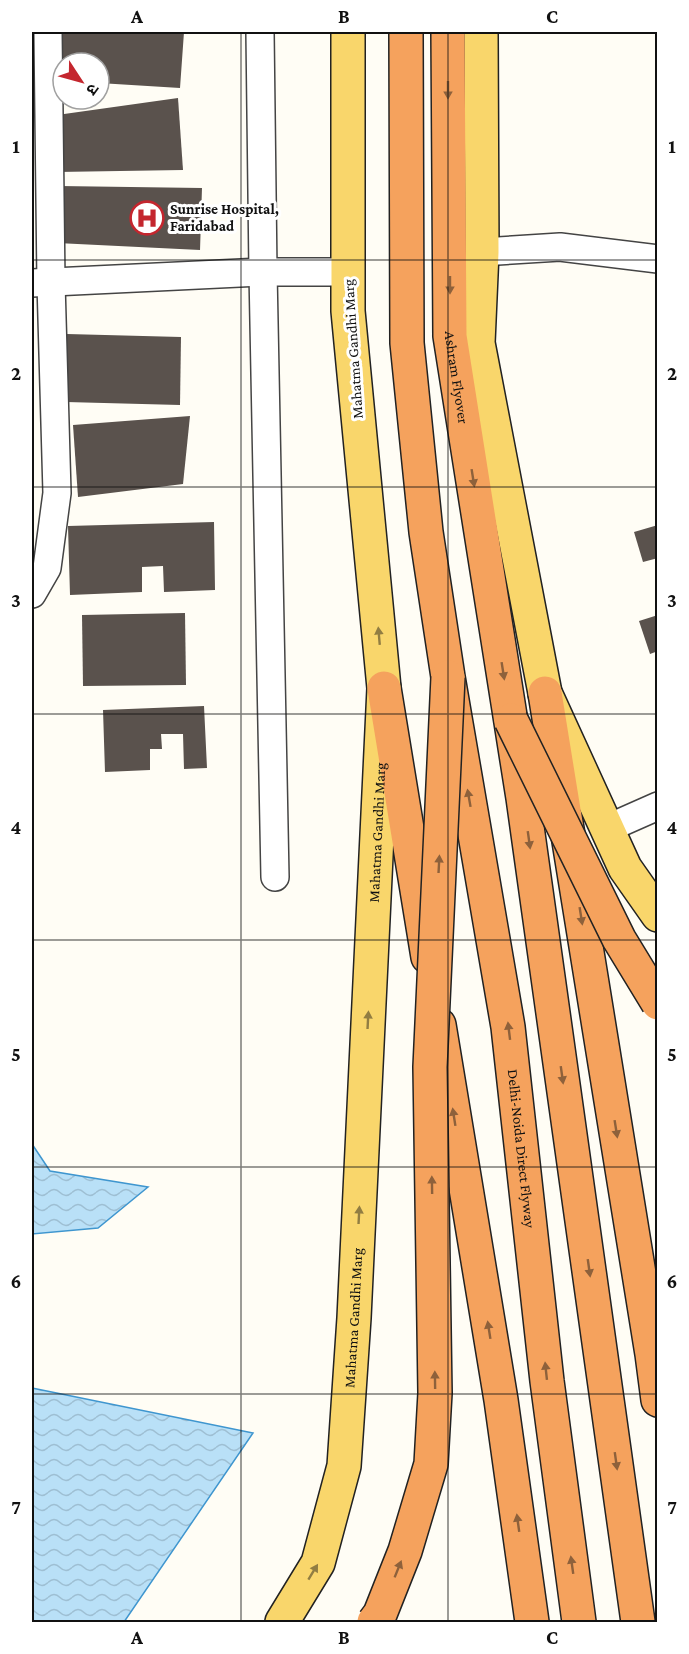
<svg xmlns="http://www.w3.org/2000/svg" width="689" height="1654" viewBox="0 0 689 1654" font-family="'Crimson Pro','Noto Sans Devanagari',serif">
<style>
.water{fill:url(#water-waves);stroke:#3f96cf;stroke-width:1.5}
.building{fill:#5a524d}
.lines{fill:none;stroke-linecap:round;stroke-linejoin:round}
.minor-casing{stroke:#444;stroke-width:30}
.primary-casing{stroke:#222;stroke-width:36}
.motorway-casing{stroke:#222;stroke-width:36}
.minor{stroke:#fff;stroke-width:27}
.primary{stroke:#f9d66b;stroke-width:33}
.motorway{stroke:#f5a25d;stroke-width:33}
.motorway-bridge-casing{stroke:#222;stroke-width:36;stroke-linecap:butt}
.motorway-bridge{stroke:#f5a25d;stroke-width:33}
.oneway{fill:#8e613b}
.oneway2{fill:#917d42}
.grid{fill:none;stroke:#111;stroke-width:1.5;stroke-opacity:0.55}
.labels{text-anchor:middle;stroke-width:6;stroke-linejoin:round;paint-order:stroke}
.poi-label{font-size:15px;font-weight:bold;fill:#111;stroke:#fff;text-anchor:start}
.street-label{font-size:15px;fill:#111;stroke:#fff}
.neatline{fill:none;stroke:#111;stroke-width:2}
.grid-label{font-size:20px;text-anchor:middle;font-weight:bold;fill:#111}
</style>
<defs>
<pattern id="water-waves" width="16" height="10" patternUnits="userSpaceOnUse" patternTransform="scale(1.5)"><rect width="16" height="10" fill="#b9e0f7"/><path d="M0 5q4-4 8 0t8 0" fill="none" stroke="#9ebfd3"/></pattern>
</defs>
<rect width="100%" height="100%" fill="#fffdf5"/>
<g class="water">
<polygon points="32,1144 50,1171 148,1187 98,1228 32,1234"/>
<polygon points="32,1388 253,1433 124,1622 32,1622"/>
</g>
<g class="building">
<polygon points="62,32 184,32 180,88 99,83 99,63 63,63 63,81 60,81"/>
<polygon points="178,98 183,170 57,172 57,115"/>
<polygon points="59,186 202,188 200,250 57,243"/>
<polygon points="67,334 181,337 180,405 66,402"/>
<polygon points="190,416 183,484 78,497 73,425"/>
<polygon points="214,522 215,590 164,592 163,566 142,567 142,592 70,595 68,526"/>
<polygon points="658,525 658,558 643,562 634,532"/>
<polygon points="185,613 186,685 83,686 82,615"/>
<polygon points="658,615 658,651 650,654 639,621"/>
<polygon points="204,706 207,768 184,769 183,734 161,734 162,749 150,749 150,770 105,772 103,710"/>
</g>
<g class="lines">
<g class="minor-casing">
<g id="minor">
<polyline points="260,32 263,272 275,877"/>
<polyline points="482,252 560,247 658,259"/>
<polyline points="32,283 263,272 348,272"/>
<polyline points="32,594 47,568 57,493 51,283 48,32"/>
<polyline points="606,829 658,806"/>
</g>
</g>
<g class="primary-casing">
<g id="primary">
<polyline points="481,32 482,252 478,343 545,693 625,868 658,915"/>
<path id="s1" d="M282,1622L318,1563L344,1466L354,1318L384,688L348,311V32"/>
</g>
</g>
<g class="motorway-casing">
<g id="motorway">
<path id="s2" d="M406,32L407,343L426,532L448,677L508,1027L547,1381L579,1622"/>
<path id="s3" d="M448,32L450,336L523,798L638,1622"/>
<polyline points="384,688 428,957"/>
<polyline points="545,693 652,1354 658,1400"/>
<polyline points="439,1025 501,1400 532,1622"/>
</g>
</g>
<use href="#minor" class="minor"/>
<use href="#primary" class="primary"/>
<use href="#motorway" class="motorway"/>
<g class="motorway-bridge-casing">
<g id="motorway-bridge">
<polyline points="511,720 619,939 658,1003"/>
<polyline points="374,1622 380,1614 405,1551 431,1464 435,1393 430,1067 448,677"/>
</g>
</g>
<use href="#motorway-bridge" class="motorway-bridge"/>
</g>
<defs><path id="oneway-solid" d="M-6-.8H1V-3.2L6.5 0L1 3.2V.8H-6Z" transform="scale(1.5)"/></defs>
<g class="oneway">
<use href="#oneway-solid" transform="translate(448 90) rotate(90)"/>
<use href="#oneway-solid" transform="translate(450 285) rotate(90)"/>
<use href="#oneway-solid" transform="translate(473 478) rotate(81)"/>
<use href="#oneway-solid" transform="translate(503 671) rotate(81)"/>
<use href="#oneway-solid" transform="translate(469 798) rotate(-100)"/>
<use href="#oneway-solid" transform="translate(529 840) rotate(82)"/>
<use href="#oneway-solid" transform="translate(439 864) rotate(-87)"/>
<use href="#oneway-solid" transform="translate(581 916) rotate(81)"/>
<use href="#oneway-solid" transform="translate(509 1031) rotate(-97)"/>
<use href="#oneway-solid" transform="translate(562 1075) rotate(82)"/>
<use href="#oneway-solid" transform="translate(454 1117) rotate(-99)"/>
<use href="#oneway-solid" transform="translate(616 1129) rotate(81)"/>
<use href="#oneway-solid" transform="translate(432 1185) rotate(-91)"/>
<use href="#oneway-solid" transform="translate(589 1268) rotate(82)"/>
<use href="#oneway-solid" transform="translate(489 1330) rotate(-99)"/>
<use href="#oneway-solid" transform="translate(546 1371) rotate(-96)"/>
<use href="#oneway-solid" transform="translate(435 1380) rotate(-91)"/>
<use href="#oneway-solid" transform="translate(616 1461) rotate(82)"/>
<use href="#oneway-solid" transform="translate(518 1523) rotate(-98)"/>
<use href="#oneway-solid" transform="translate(572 1565) rotate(-98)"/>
<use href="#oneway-solid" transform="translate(398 1569) rotate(-68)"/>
</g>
<g class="oneway2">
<use href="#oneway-solid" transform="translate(379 636) rotate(-95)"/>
<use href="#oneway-solid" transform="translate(368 1020) rotate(-87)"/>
<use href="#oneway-solid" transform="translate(359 1215) rotate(-87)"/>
<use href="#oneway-solid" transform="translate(313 1572) rotate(-59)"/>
</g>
<path class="grid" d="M241,32V1622M448,32V1622M32,260H658M32,487H658M32,714H658M32,940H658M32,1167H658M32,1394H658"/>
<defs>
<g id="hospital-ring" transform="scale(1.725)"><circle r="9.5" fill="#fff" stroke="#c4262e" stroke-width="1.5"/><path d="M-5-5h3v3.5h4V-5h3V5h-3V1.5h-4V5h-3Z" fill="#c4262e"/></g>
</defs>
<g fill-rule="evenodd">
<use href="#hospital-ring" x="147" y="218"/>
</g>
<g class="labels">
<g class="poi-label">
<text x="170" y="214">Sunrise Hospital,<tspan x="170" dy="17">Faridabad</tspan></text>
</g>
<g class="street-label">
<text transform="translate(353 349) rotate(-94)" y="5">Mahatma Gandhi Marg</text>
<text dy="5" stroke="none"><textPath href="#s3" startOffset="346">Ashram Flyover</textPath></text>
<text dy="5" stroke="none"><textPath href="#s1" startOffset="804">Mahatma Gandhi Marg</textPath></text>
<text dy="5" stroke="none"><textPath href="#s2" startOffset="1125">Delhi-Noida Direct Flyway</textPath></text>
<text dy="5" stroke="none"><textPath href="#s1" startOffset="318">Mahatma Gandhi Marg</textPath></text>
</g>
</g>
<rect width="689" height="1654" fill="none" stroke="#ffffff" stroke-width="66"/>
<g transform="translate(81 81) rotate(126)"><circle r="28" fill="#ffffff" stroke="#a0a0a0" stroke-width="1.5"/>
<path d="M0-4.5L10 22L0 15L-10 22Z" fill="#c4262e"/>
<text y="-9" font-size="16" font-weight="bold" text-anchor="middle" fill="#111111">उ</text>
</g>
<rect x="33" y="33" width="623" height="1588" class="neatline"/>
<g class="grid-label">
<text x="137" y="23">A</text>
<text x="344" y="23">B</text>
<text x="552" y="23">C</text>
<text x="16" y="153">1</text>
<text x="672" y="153">1</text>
<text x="16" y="380">2</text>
<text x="672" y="380">2</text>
<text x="16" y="607">3</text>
<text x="672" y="607">3</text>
<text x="16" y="834">4</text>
<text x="672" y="834">4</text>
<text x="16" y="1061">5</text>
<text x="672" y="1061">5</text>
<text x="16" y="1288">6</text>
<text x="672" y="1288">6</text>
<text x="16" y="1514">7</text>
<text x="672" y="1514">7</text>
<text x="137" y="1644">A</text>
<text x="344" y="1644">B</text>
<text x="552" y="1644">C</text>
</g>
</svg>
